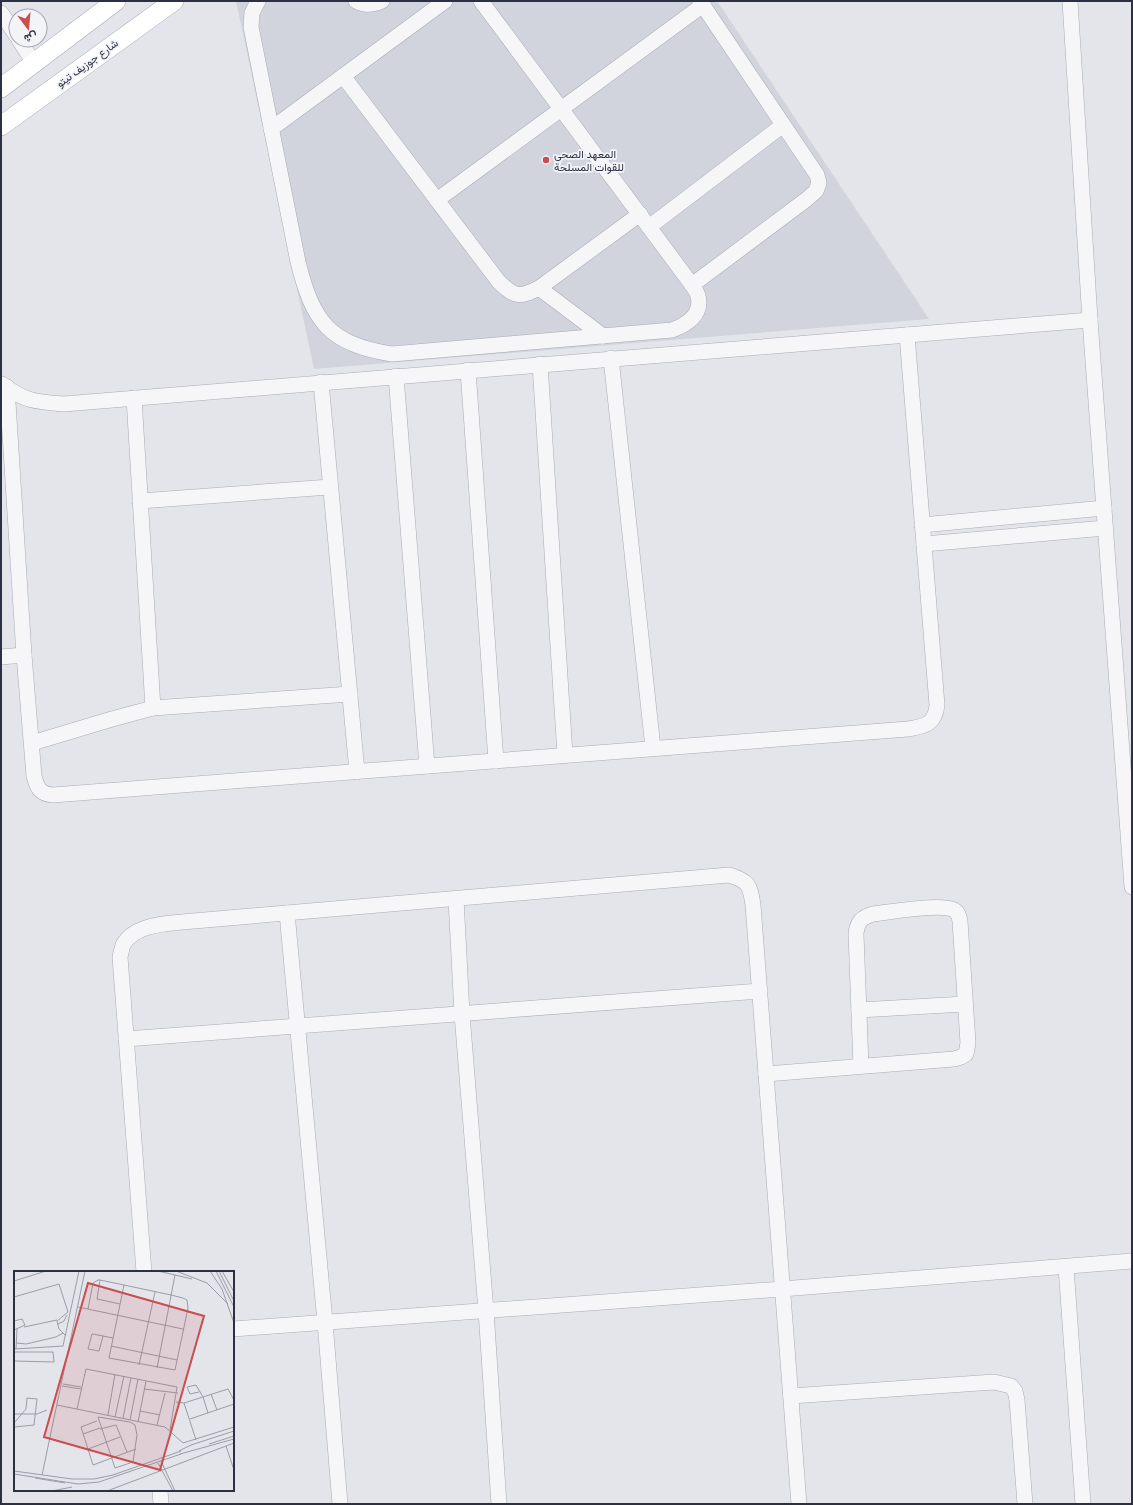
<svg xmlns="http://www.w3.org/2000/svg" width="1133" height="1505" viewBox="0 0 1133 1505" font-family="Karla,Vazirmatn,sans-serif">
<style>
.built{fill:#d1d4dc}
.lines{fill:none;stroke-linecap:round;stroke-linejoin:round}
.minor-casing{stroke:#a8abb5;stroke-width:16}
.major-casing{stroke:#a2a8b6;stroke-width:20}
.minor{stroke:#f6f6f9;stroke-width:15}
.major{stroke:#fff;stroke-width:19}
.poi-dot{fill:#ca4d50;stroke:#f3f4f8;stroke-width:1.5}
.labels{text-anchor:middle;stroke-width:3.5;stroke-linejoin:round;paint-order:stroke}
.street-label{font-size:11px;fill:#2b3142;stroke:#f3f4f8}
.poi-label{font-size:11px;fill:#2b3142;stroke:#f3f4f8;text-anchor:start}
.inset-road{fill:none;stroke:#999da7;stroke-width:1}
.view{fill:#ca4d50;fill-opacity:0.15;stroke:#ca4d50;stroke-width:2}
.inset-edge{fill:none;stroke:#2b3142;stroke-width:2}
</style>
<rect width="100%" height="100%" fill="#e3e5eb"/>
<polygon class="built" points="236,1 717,1 929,319 314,369"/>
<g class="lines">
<g class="minor-casing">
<g id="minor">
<path d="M258,1L252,13L251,27L298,262C313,322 329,344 392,354L672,330C686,325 703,315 698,296C697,292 694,288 692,285L481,1"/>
<path d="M356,1C365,6 372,5 382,1"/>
<polyline points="1070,1 1090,320 1132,887"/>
<polyline points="1,13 16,35"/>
<polyline points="19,40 34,63"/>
<path d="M343,76L499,282C515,297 519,298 539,288L640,214"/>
<polyline points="271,129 445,1"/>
<polyline points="437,200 703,5"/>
<polyline points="649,227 783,125"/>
<polyline points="692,285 807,199 816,191 819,183 817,175 700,1"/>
<polyline points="539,288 603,336"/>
<polyline points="611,358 653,748"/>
<polyline points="540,364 565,755"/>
<polyline points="468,370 496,761"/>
<polyline points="396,376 427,766"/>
<polyline points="321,382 357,772"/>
<path d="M2,384C24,401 36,402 64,404L1090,320"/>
<path d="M7,387L24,655L34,776C37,788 40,794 53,795L908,729C926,726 935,724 937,705L907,335"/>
<polyline points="134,398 153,708"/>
<polyline points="140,501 330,487"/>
<polyline points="922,525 1104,508"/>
<polyline points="924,544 1105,528"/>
<polyline points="1,657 24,655"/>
<polyline points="32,743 112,719 153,708 350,694"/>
<polyline points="456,899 462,1014 486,1311 499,1504"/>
<polyline points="287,913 325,1322 340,1504"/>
<polyline points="859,1010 965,1004"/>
<polyline points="126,1039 760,991"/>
<path d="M766,1074L954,1059L961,1057L966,1054L968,1043L960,921C959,916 958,912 954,910C942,903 890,912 873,914C862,917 857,922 856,934L861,1066"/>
<polyline points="1066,1267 1083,1504"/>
<path d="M144,1272L120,957C121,953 122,948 123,945C134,925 163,924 182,922L729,875C749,881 750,885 753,905L799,1504"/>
<polyline points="233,1329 782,1289 1132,1261"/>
<polyline points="791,1396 994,1382 1011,1386 1015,1391 1017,1400 1025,1504"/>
<polyline points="160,1490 161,1504"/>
</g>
</g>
<g class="major-casing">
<g id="major">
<polyline points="1,88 116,1"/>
<polyline points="1,126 174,1"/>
</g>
</g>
<use href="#minor" class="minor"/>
<use href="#major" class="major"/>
</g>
<circle class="poi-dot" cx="546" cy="160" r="4"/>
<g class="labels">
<g class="street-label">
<text transform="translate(87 63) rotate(-36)" y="4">شارع جوزيف تيتو</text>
</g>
<g class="poi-label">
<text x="554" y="158">المعهد الصحي<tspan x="554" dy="13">للقوات المسلحة</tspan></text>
</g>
</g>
<g transform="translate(14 1271)">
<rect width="220" height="220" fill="#e3e5eb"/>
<path class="inset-road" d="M144,0L178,8M162,0L193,12L214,33M196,0L208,18L220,52M202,0L220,36M205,0L220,30M208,0L220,21M86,9L83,28L106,33M0,10L32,0M0,26L45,13L54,41L43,50L45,58L52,65M64,36L169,58M74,38L79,12L84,9H86L110,14L157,24L169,27L173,29L174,37L161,99L95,87L110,14M0,50L8,48L11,54L0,59M44,53L50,50L53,44M10,56L43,49M89,65L85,80L74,78L78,63H79L99,67M3,72L12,73L42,66L49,62M97,75L163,89M0,78L49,75L65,0M2,78L3,58M0,81H39L40,91L0,90M125,94L141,21M143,97L161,4M49,113L67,116M48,115L67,118M130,118L164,122M185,121L176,123L173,116L182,114L189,126L194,142M197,123L203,139M162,131L170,132L214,118L220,129M170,132L182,169M43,134L151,156L169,172L220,156M63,138L72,98L163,116L156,159M126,140L146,144M0,143H23L33,139M94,144L101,103M84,146L116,151L121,154L123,164L119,191L101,197ZM101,146L110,105M109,147L117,107M176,148L220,133M116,149L124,108M83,150L67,156L79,194L122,178M124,151L132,110M0,152L12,138L13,127L23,128L20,154L0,156M143,154L151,122M86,158L102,154L113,181M69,163L86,157M195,173L220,165M212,175L220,199M74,178L106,166M165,180L177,174L220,160M166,183L220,168M147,190L161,220M144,192L159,220M0,200L58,208H80L99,204L167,180M0,203L64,213L85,211L167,183M28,204L71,0M21,207L51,212M38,220L58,216M93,220L220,172"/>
<path class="view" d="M74,12L190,45L146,199L30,166Z"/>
<rect width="220" height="220" class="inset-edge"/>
</g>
<rect width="1133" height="1505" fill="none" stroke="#2b3142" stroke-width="4"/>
<g transform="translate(28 28) rotate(164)"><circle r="19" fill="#f3f4f8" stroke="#a3a6af"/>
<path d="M0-3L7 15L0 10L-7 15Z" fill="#ca4d50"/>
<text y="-6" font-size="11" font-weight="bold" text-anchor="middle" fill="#2b3142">ش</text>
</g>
</svg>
